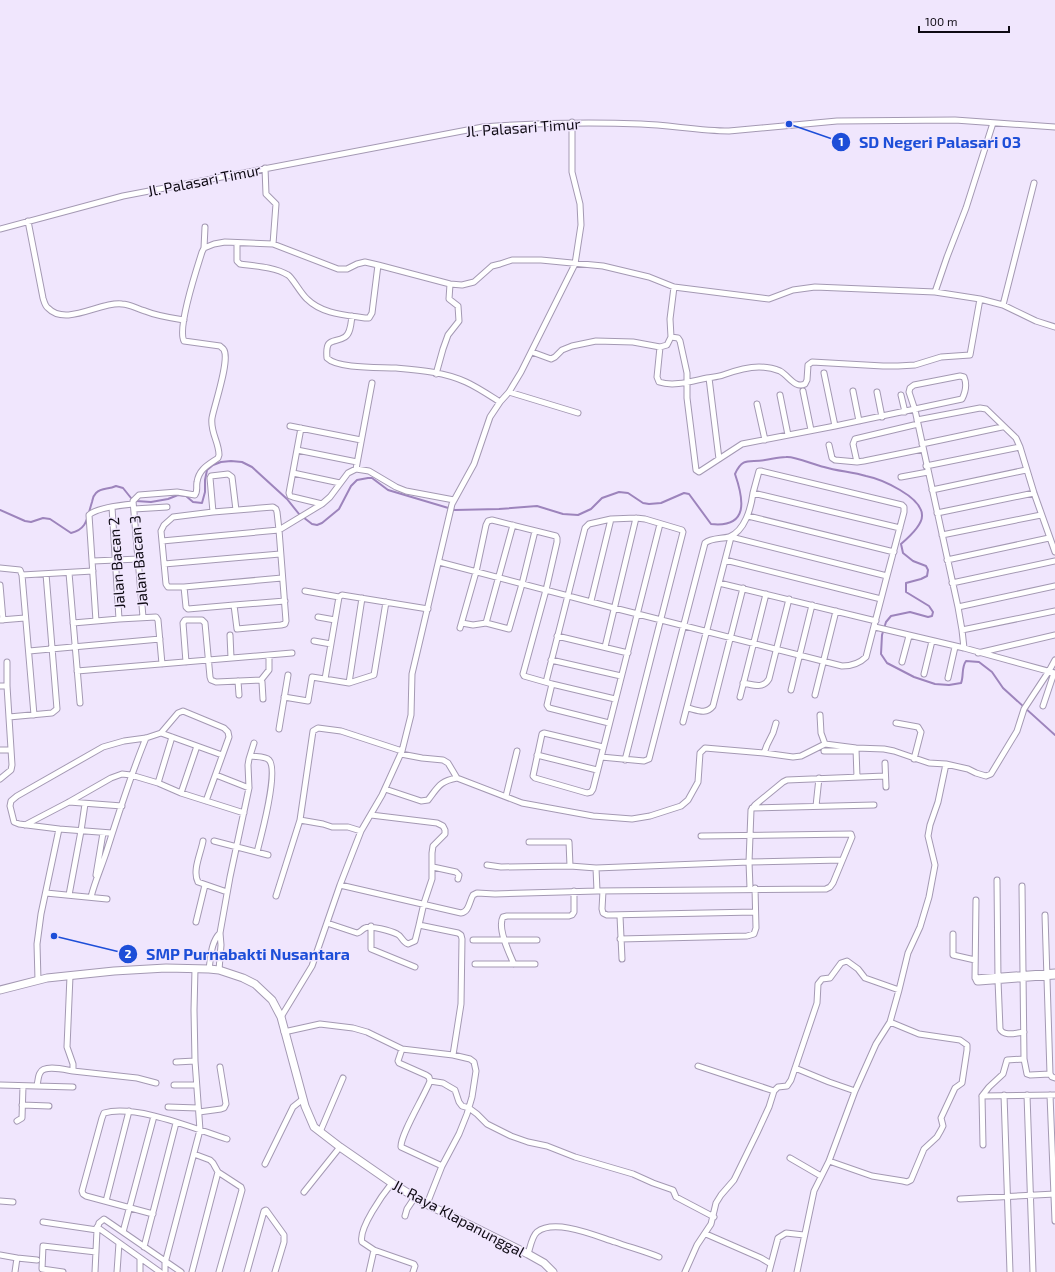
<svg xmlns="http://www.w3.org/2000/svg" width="1055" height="1272" font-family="'Exo 2',sans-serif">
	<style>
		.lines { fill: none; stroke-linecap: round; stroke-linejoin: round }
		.stream { stroke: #9d84bc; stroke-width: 2 }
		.minor-casing { stroke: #a499b3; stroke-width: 7 }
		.tertiary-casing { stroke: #a499b3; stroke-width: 9 }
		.minor { stroke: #fff; stroke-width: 5 }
		.tertiary { stroke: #fff; stroke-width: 7 }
		.labels { text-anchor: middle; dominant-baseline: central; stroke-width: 3; stroke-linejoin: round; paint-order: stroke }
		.street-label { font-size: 15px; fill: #0f0b14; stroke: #f0e6fd }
		.leader { fill: none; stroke: #1d4ed8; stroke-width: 1.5 }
		.callout-dot { fill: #1d4ed8; stroke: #f0e6fd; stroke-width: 1.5 }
		.mark-label { font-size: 12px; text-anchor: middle; font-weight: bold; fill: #fff }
		.callout-label { font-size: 16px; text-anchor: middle; font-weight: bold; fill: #1d4ed8; stroke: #f0e6fd; stroke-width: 3; stroke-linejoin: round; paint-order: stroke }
	</style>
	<rect width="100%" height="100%" fill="#f0e6fd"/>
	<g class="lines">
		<path class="stream" d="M0,510L25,521L31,522L43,518L50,519L71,533C88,529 87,517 92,502C93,498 93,496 96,493C102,487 108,490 116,486L123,488L131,498L136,501L151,502L168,499L178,495L186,496L193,502L202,503L205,492V480L207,470L213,465L221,462L231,461L242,462L252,467L287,499L299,514L312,524L317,525L322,523L339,509L351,486L357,480L368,478H372L388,490L455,510L499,509L537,506L563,514L578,515L591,509L602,498L619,492L628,493L643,503L649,504L661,503L684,493L689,494L711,524C749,528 744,500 735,474C743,456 750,463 765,460C772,459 779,457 786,457C795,456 814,465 824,467C837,471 852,472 866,476C881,479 923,497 922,516C922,526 908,538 901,544L903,553L913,561L926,566L928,570L927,576L921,579L906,583V592L929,606L933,612L932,616L928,617L910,612L891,616L886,622L882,635L881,654L887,663L914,677L935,684L949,685L961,683C964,676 961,668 966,661L979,662L992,672L1003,688L1055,735"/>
		<defs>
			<path id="minor" d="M265,168L266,194L276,204L273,244
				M28,221L43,298C44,301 45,306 48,308C66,327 101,301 122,304C130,304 137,309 145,311C157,316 171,318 184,320
				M0,229L123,196L483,127C536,123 588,122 641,124C670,125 699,131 729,131L837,121L955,120L1055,127
				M237,243V261L240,264C255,266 275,267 288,275C292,277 301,294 307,299C322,314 345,315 365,318H369L372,313L378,265
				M204,248L205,227
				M935,292L947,257L966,208L993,123
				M1003,305L1034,183
				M352,316C351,322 351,333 345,337C334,344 325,336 327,358C338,369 380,367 396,368C419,370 445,372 466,382C477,387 489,395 500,402
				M671,337L678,338L680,341L687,373V398L696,470L699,472L742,444L835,426L962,399C965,393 967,384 964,377L960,376L914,385L910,388L909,392L915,410L958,607L962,630L964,648
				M660,347L657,377L659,382C674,387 692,381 707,378C712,377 718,377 723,375C734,371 746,367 759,367C766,367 773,368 780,371C789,376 795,389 805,384L807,380L808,365L812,362L883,366H898L915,365L941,357L970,355L980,299
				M532,352L551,359L555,357L562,350L572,346L596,341L633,342L660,347L667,345L671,337L670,319L674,287
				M824,373L835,426
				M436,374L443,349L448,335L459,321L458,306L449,299L450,284
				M709,378L719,459
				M803,391L811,430
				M853,391L859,421
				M509,392L578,413
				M877,392L882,417
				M780,395L788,435
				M901,395L905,412
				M757,404L765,440
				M917,420L980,408L986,409L1016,438L1020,447L1034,493L1055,552
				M290,426L361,440
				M301,428L289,493L290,496L293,497L322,504
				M922,444L1002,427
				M829,445L832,458L835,460L857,462L864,461L923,449
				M297,450L357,462
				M857,462L853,444L855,439L918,424
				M926,466L1020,447
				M356,469L372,383
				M293,473L340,483
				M901,477L928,472
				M932,490L1026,470
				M753,493L759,471H761L902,505L904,507V512L887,576
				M112,507L119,619
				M134,509L167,507
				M213,512L210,478L211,476L228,474L232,477L236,510
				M937,513L1034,493
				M748,516L894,552
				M942,535L1041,515
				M162,541L279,530L277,512L276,509L273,507L213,512L173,517L164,525L161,531L166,584L168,587H184L186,607L188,609L234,605L237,629L281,625L285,624L286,621L279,530L322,504L330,497L348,473L356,469L369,471L396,487L406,491L454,500
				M725,560L881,599
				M947,560L1049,538
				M93,561L139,559
				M439,562L614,608L842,666C852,666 859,664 866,657L887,576L731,537L683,722
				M164,564L280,554
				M0,568L20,570L22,575L34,715
				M69,573L80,703
				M22,575L93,571
				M719,583L876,621
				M952,583L1055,561
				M0,585L3,620
				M184,587L282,578
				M305,591L339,597
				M591,601L611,519L636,518L645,519L682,530L683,532L625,760
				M234,605L285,601
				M958,607L1055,586
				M143,617L133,501L139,495L177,492L195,495C198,491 196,487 197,482C199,469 208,465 218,458L219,455C219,442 210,432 212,418C214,406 230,361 224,350C223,348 222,348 220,346L184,341C177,328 197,268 202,252L204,248L214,244L225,242L273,244L338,269H347L357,264L365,262L378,265L450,284L462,285L474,282L492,266L500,264L512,260H541L603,266L649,277L674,287L769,299L793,290L815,287L935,292L980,299L1003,305L1036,321L1055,327
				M318,617L335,620
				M0,620L25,618
				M96,621L89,515C96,508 123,505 133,504
				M73,623L119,619L156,617L158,620L162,664
				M462,623L473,625L486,623L509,629L522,584L535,531
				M486,623L513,525
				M875,627L964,648L1055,673
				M460,628L476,572L486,525L488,521L492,520L556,536L557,538V542L546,590L523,674L524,676L552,684L547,705L549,708L609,723
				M962,630L1055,611
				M230,635L231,658
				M557,636L628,653
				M314,641L331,644
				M605,647L636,518
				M29,651L160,639
				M978,653L1055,635
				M551,660L621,676
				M186,662L183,623L185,620H202L205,623L210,677L211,680L216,682L260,680L262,682L263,699
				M902,662L909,636
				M77,671L292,653
				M924,674L932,641
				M948,678L955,647
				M325,679L339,597L342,595L428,609
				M261,680L269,670V656
				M238,681L239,695
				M546,682L585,528L589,524L611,519
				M349,683L362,598
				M743,683C754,685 763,689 769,679L789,599
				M552,684L615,699
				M0,686H7V662
				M791,690L812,605
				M815,695L836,611
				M284,697L308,701L312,677L349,683L374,675L386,602
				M740,697L766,594
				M1043,706L1054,673
				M688,708C697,710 706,715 713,706L743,588
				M820,715L821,733L825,744
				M9,717L52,713L57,709L46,574
				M896,723L918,727L921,732L914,759
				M279,729L288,675
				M161,733L222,755
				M603,747L544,733L542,734L533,776L535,778L587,793L591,792L593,789L660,524
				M856,749L857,777
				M0,750H11
				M824,751H856
				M764,753L767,745L773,733L776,723
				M401,754L422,758L443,760L448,763L457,778
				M537,755L597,770
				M251,756C256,757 265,756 269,760C279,770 261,837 257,852
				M601,757L644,761L649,759L705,543C711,538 721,539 729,537C745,531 751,508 753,493L900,528
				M885,763L886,787
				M946,764L968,769L976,773L986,776L991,774L1017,731L1024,709L1049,671L1055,660
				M216,775L249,788
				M0,779L11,770L12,765L7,686
				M158,783L172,737
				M385,789L421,801L428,800C438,787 440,781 457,778L522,803L593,816L632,819L650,816L681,806L688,800L698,782L700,753L705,748L764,753L793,757L801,756L825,744L856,748L884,749L894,751L929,763L946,764L938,802L930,825L928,836L935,865L929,897L920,927L908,953L899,990L890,1022L876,1044L855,1091L829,1161L814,1191L797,1272
				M181,793L197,746
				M506,796L517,751
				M69,802L122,806
				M816,806L819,778
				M752,808L874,805
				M371,815L437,823L443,826L445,830V834L433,846L432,853V879L424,903L419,925L458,933L461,935L462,939L461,1004L453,1055
				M300,820L323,824L332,827H348L361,831
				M25,825L69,802L111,778L122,774L131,775L158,783L181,793L244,813
				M112,833L59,829L19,824L14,822L10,806L11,801L17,796L103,747L124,741L146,738L161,733L178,713L183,711L224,728L228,732L229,737L206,801
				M203,841C201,853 192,871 198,882L227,892
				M214,841L268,855
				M529,842H569L570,866
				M487,865L501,867L570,866L596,868L749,862L842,860
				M433,867L456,872L459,875L458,879
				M596,868L597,891
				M96,875L103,833
				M997,880L998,980L1000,1029C1004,1037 1016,1033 1024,1032
				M340,885L461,913C469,912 469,902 473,895L477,893L495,894L597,891L826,889L830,887L833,883L852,837L851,834L701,836
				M1022,886L1024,1059L1027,1074L1030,1075L1050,1074L1045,915
				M750,888L749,862L751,810L755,805L783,782L787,780L885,776
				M603,891L602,909L603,913L607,915L755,912
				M46,893L107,899
				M69,895L81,831L85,804
				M276,896L300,820L313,731L318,728L341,731L402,751
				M91,897C95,881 102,866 107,850C119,812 131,774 146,738
				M620,916L622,959
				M196,922L205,885
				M327,923L357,933C361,932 361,930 365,928C370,925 391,931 397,934C402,936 402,942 408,944L415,941L419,925
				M371,926V949L415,967
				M953,934V955L975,960
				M620,939L747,936L754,934L756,928L755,888
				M473,940H537
				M475,964H535
				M514,964C509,953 497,928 503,917L507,916H569L572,915L574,912V891
				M209,969C211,956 211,942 220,933
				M219,970L221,945L220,933L230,877L249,788L248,765L249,759L254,743
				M1055,972L975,978L977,982H979L1055,976
				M975,978L976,900
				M38,980L37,944L41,914L59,829
				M281,1017L312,966L340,885L361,831L382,795L402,751L411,715L412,674L452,504L474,464L490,417L500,402L509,392L521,372L575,264L581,225L580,204L572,172V122
				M284,1032L320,1024L353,1028L367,1032L402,1049L453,1055L470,1059L474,1062L476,1071L472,1097L467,1114L459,1134L442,1166L427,1204
				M402,1049L398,1061L399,1063L426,1075L429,1077L430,1081C425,1095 400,1135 401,1147L442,1166
				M176,1062L195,1061
				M698,1066L774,1091
				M795,1068L829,1082L855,1091
				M73,1071L137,1078L156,1083
				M1050,1074L1052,1077L1055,1078
				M430,1081L443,1083L448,1086L455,1090L459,1102L462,1106L469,1108L477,1114L487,1124L511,1136L528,1142L547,1146L575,1157L633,1174L653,1183L673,1190L676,1197L714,1217
				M0,1085L73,1087
				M37,1085C38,1082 38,1076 40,1073C44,1064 66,1070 73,1071V1064L67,1047L70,976
				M174,1085H196
				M1004,1095L1010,1272
				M1027,1095L1033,1272
				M1050,1095L1055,1221
				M982,1096L989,1087L1003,1074L1007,1060L1024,1059
				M22,1105L49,1106
				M168,1107L198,1108
				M199,1112L221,1109L224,1108L226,1104L220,1067
				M17,1121L22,1118L23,1086
				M320,1132L343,1078
				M983,1145L982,1096L1055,1095
				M194,1154L210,1160L213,1163L218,1172L241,1187L242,1190L219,1272
				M790,1158L821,1176
				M829,1161L872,1176L903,1181L907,1182L911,1180L924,1149L937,1137L941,1130L943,1126L941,1118L955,1088L962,1083L967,1050V1045L960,1040L919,1034L890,1022
				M265,1164L293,1107L303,1099
				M304,1192L340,1147
				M960,1199L1055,1194
				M0,1201L13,1202
				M106,1201L129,1111
				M153,1214L86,1196L83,1194L82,1191L102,1118L104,1113C136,1104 195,1129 227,1139
				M405,1216L407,1209L415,1197
				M43,1222L97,1230
				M97,1227L160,1272
				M123,1232L154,1116
				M706,1234L761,1258L771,1264
				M144,1247L176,1123
				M374,1250L414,1264L415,1266L413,1272
				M528,1254C530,1248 532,1236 537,1232C555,1218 596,1236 615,1242C629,1247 644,1251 659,1257
				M0,1255L17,1258L15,1272
				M17,1258L37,1260
				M63,1272L42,1269L43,1246L96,1252
				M95,1272L97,1230L99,1223L104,1219L181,1272
				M117,1272L119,1243
				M140,1272V1258
				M165,1272V1263L200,1130L195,1061L194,1010L195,969
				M192,1272L218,1172
				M247,1272L264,1211L266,1210L284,1235V1242L275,1272
				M369,1272L374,1250L362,1242C358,1229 383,1194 392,1183
				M685,1272L697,1245L711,1224L716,1203L721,1195L734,1180L757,1133L769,1107L774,1091L778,1087L787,1086L791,1080L817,1003L818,984L822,979L830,978L841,963L847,961L858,969L865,978L899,990
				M769,1272L778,1238L786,1233L804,1235"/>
			<path id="tertiary" d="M0,990L47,978L114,971L166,968L209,969L219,970L243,978L255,984L272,1000L281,1017L305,1106L314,1127L340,1147L392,1183L424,1203L472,1226L528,1254L544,1263L553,1272"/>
		</defs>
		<use href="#minor" class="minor-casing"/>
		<use href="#tertiary" class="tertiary-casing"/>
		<use href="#minor" class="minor"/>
		<use href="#tertiary" class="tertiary"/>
	</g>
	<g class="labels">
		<g class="street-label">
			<text transform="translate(523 127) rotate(-4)">Jl. Palasari Timur</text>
			<text transform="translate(204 180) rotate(-11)">Jl. Palasari Timur</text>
			<text transform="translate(138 561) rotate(-95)">Jalan Bacan 3</text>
			<text transform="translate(116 563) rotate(-94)">Jalan Bacan 2</text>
			<text transform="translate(459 1218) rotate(28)">Jl. Raya Klapanunggal</text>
		</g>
	</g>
	<path class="leader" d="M789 124L841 142M54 936L128 954"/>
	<g class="callout-dot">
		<circle cx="789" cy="124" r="4"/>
		<circle cx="54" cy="936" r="4"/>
		<circle cx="841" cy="142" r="10"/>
		<circle cx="128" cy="954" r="10"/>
	</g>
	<g class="mark-label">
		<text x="841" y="146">1</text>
		<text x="128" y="958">2</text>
	</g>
	<g class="callout-label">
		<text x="940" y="148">SD Negeri Palasari 03</text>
		<text x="248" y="960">SMP Purnabakti Nusantara</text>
	</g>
	<path d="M919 26v6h90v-6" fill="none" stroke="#0f0b14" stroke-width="2"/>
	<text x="925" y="26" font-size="12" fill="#0f0b14" stroke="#f0e6fd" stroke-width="3" paint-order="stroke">100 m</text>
</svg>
